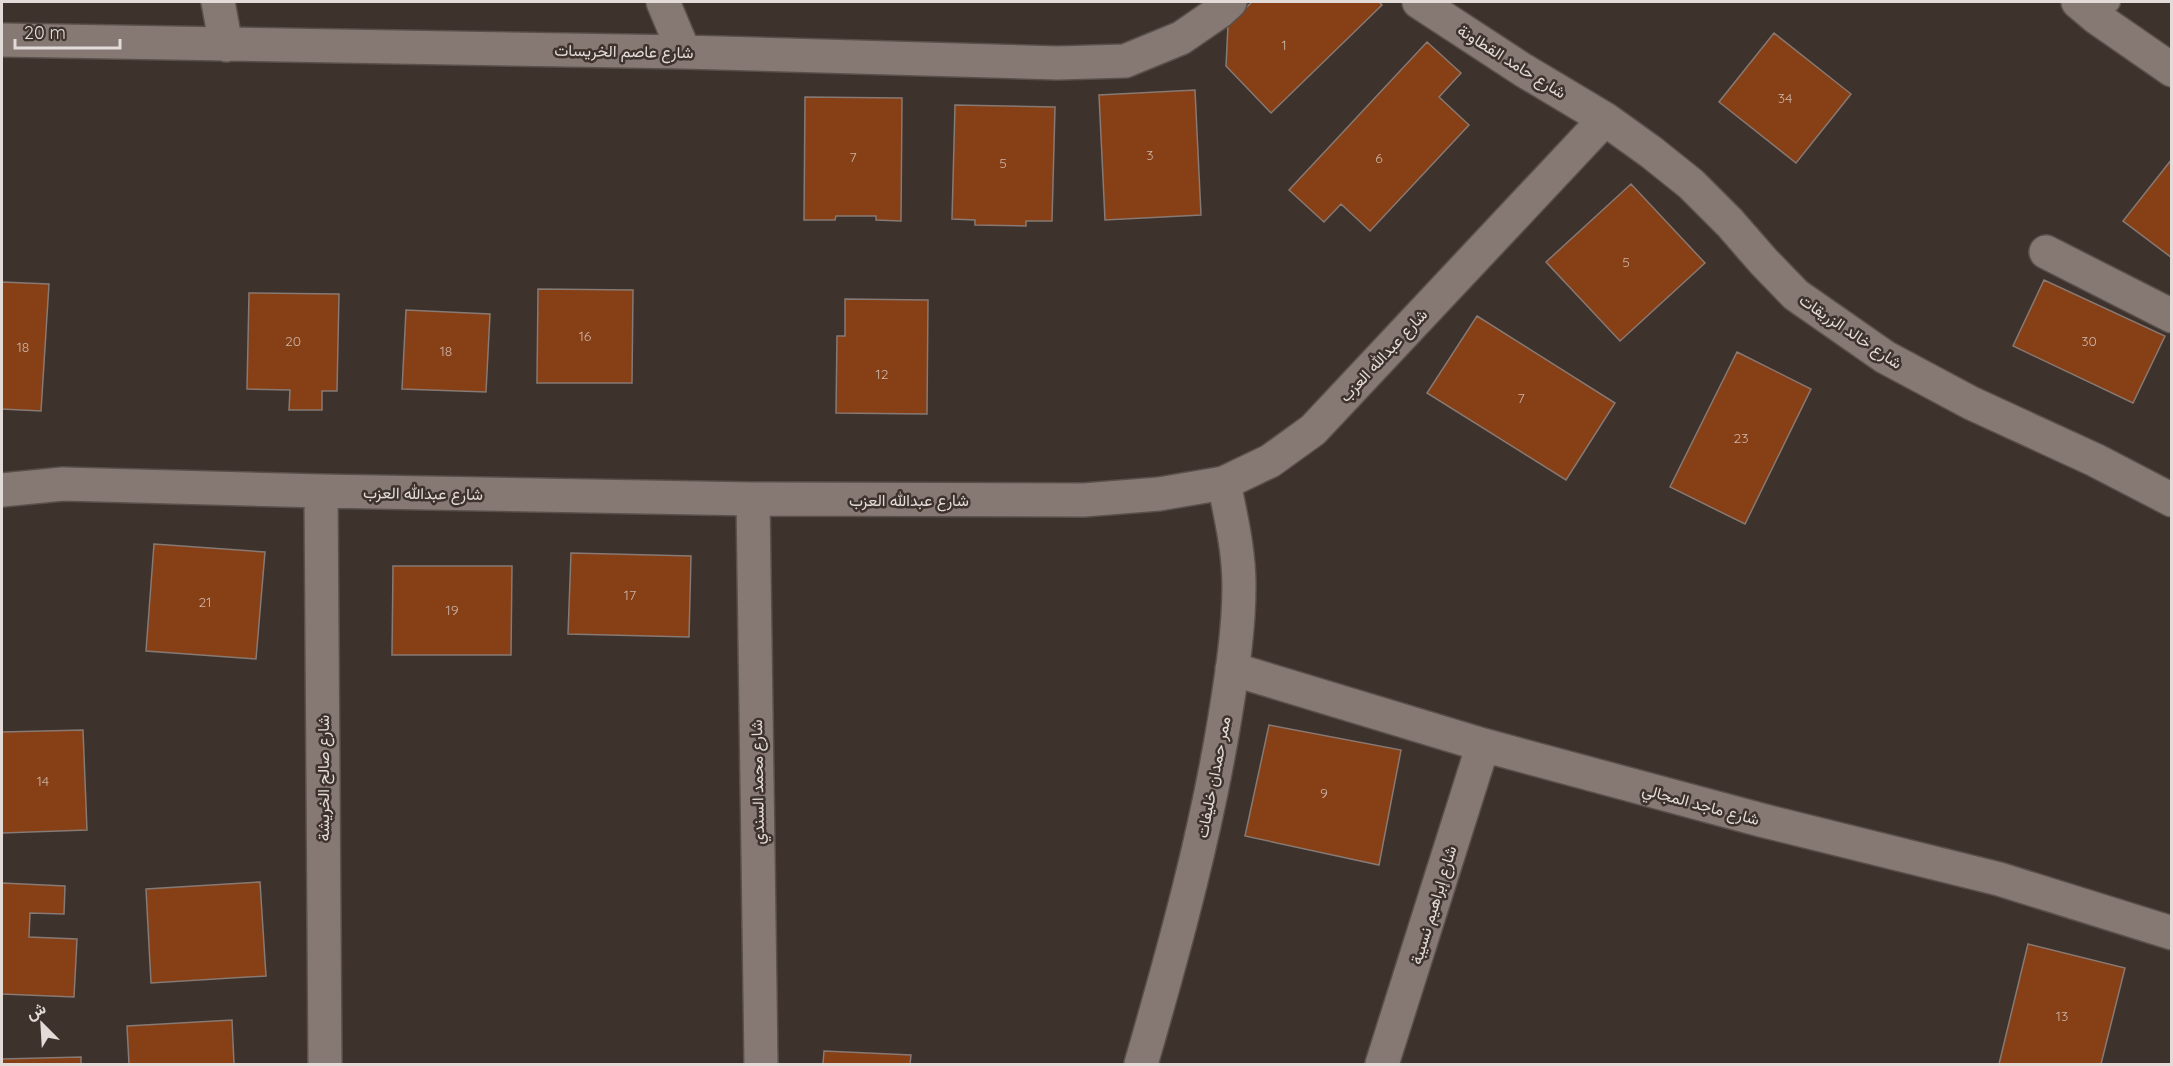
<svg xmlns="http://www.w3.org/2000/svg" width="2173" height="1066" font-family="Quicksand,Vazirmatn,sans-serif">
	<style>
		.building { fill: #873f16; stroke: #877973; stroke-width: 1.5 }
		.lines { fill: none; stroke-linecap: round; stroke-linejoin: round }
		.service-casing { stroke: #59504b; stroke-width: 21 }
		.minor-casing { stroke: #59504b; stroke-width: 36 }
		.tertiary-casing { stroke: #59504b; stroke-width: 36 }
		.service { stroke: #867872; stroke-width: 18 }
		.minor { stroke: #867872; stroke-width: 33 }
		.tertiary { stroke: #867872; stroke-width: 33 }
		.labels { text-anchor: middle; dominant-baseline: central; stroke-width: 5; stroke-linejoin: round; paint-order: stroke }
		.number-label { font-size: 14px; fill: #cbb4a7 }
		.street-label { font-size: 16px; fill: #e2dbd7; stroke: #3e322c }
	</style>
	<rect width="100%" height="100%" fill="#3e322c"/>
	<path class="building" d="M1252,2H1379L1382,5L1271,113L1226,66L1228,25Z
		M1774,33L1851,94L1796,163L1719,102Z
		M1427,42L1461,73L1439,97L1469,125L1370,231L1341,204L1324,222L1289,190Z
		M1195,90L1201,215L1105,220L1099,95Z
		M805,97L902,98L901,221L876,220V216H836L835,220H804Z
		M955,105L1055,107L1052,221H1026V226L975,225V220L952,219Z
		M2172,159V258L2123,221Z
		M1631,184L1705,263L1620,341L1546,262Z
		M2044,280L2165,336L2133,403L2013,346Z
		M2,282L49,284L41,411L2,409Z
		M538,289L633,290L632,383H537Z
		M249,293L339,294L337,391H322V410H289L290,390L247,389Z
		M845,299L928,300L927,414L836,413L837,336H845Z
		M406,310L490,314L486,392L402,389Z
		M1477,316L1615,403L1566,480L1427,393Z
		M1737,352L1811,389L1745,524L1670,487Z
		M154,544L265,552L256,659L146,651Z
		M571,553L691,556L689,637L568,634Z
		M393,566H512L511,655H392Z
		M1269,725L1401,750L1379,865L1245,836Z
		M83,730L87,830L2,833V732Z
		M260,882L266,976L151,983L146,889Z
		M2,883L65,886L64,914L30,913L29,937L77,939L74,997L2,994Z
		M2028,944L2125,968L2101,1064H1999Z
		M232,1020L234,1064H129L127,1026Z
		M824,1051L911,1055L910,1064H823Z
		M81,1057V1064H2V1059Z"/>
	<g class="lines">
		<defs>
			<path id="service" d="M2097,18L2111,2"/>
			<path id="minor" d="M218,2L226,45
				M663,2L684,52
				M1419,2L1523,70L1605,119L1651,152L1691,184L1730,223L1764,262L1796,295L1885,357L1971,403L2095,460L2172,500
				M2,40L684,52L1058,63L1125,61L1181,38L1219,12L1230,2
				M2046,252L2172,316
				M2,490L63,484L321,491L753,499L1084,500L1159,494L1224,483L1270,461L1313,430L1605,119
				M321,491L325,1064
				M753,499L761,1064
				M1232,669L1483,745L1761,820L1999,879L2172,933
				M1141,1064C1174,950 1206,834 1225,717C1232,674 1239,629 1239,586C1239,551 1231,517 1224,483
				M1382,1064L1483,745"/>
			<path id="tertiary" d="M2078,2L2097,18L2172,70"/>
		</defs>
		<use href="#service" class="service-casing"/>
		<use href="#minor" class="minor-casing"/>
		<use href="#tertiary" class="tertiary-casing"/>
		<use href="#service" class="service"/>
		<use href="#minor" class="minor"/>
		<use href="#tertiary" class="tertiary"/>
	</g>
	<g class="labels">
		<g class="number-label">
			<text x="1284" y="45">1</text>
			<text x="1785" y="98">34</text>
			<text x="1150" y="155">3</text>
			<text x="853" y="157">7</text>
			<text x="1379" y="158">6</text>
			<text x="1003" y="163">5</text>
			<text x="1626" y="262">5</text>
			<text x="585" y="336">16</text>
			<text x="293" y="341">20</text>
			<text x="2089" y="341">30</text>
			<text x="23" y="347">18</text>
			<text x="446" y="351">18</text>
			<text x="882" y="374">12</text>
			<text x="1521" y="398">7</text>
			<text x="1741" y="438">23</text>
			<text x="630" y="595">17</text>
			<text x="205" y="602">21</text>
			<text x="452" y="610">19</text>
			<text x="43" y="781">14</text>
			<text x="1324" y="793">9</text>
			<text x="2062" y="1016">13</text>
		</g>
		<g class="street-label">
			<text transform="translate(624 51) rotate(1)">شارع عاصم الخريسات</text>
			<text transform="translate(1512 61) rotate(32)">شارع حامد القطاونة</text>
			<text transform="translate(1851 331) rotate(34)">شارع خالد الزريقات</text>
			<text transform="translate(1383 355) rotate(-47)">شارع عبدالله العزب</text>
			<text transform="translate(423 493) rotate(1)">شارع عبدالله العزب</text>
			<text x="909" y="500">شارع عبدالله العزب</text>
			<text transform="translate(1213 777) rotate(-79)">ممر حمدان خليفات</text>
			<text transform="translate(323 778) rotate(-90)">شارع صالح الخريشة</text>
			<text transform="translate(757 782) rotate(-91)">شارع محمد السندي</text>
			<text transform="translate(1701 804) rotate(15)">شارع ماجد المجالي</text>
			<text transform="translate(1433 905) rotate(-73)">شارع إبراهيم نسيبة</text>
		</g>
	</g>
	<rect width="2173" height="1066" fill="none" stroke="#e2dbd7" stroke-width="6"/>
	<g transform="translate(42 1024) rotate(336)" stroke="#3e322c" stroke-width="4.5" paint-order="stroke">
	<path d="M0-4.5L10 22L0 15L-10 22Z" fill="#e2dbd7"/>
	<text y="-9" font-size="16" font-weight="bold" text-anchor="middle" fill="#e2dbd7">ش</text>
	</g>
	<path d="M15 39v9h105v-9" fill="none" stroke="#e2dbd7" stroke-width="3"/>
	<text x="24" y="39" font-size="18" fill="#e2dbd7" stroke="#3e322c" stroke-width="4.5" paint-order="stroke">20 m</text>
</svg>
